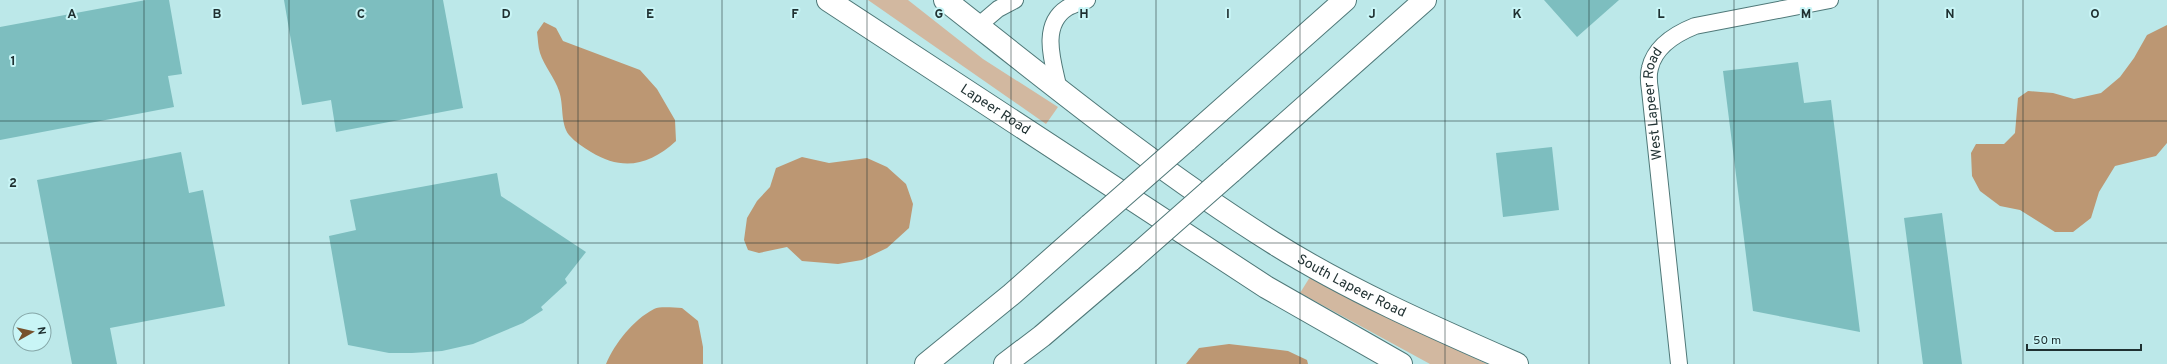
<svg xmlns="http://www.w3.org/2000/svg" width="2167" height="364" font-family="Overpass,sans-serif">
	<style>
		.green { fill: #d2b8a0 }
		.water { fill: #bc9773 }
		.building { fill: #7dbebf }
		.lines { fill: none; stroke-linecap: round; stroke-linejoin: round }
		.minor-casing { stroke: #4f7878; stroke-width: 18 }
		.primary-casing { stroke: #4f7878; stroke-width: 24 }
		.motorway-casing { stroke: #4f7878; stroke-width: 24 }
		.minor { stroke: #fff; stroke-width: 16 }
		.primary { stroke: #fff; stroke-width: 22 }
		.motorway { stroke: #fff; stroke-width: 22 }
		.motorway-bridge-casing { stroke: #4f7878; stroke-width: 24; stroke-linecap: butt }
		.motorway-bridge { stroke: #fff; stroke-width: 22 }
		.grid { fill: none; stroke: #1f3031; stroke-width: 1; stroke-opacity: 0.55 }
		.labels { text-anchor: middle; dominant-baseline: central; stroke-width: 4; stroke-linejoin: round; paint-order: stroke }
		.street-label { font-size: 14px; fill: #1f3031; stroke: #c9f5f6 }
		.grid-label { font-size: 13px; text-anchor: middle; font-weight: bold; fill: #1f3031; stroke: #c9f5f6; stroke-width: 4; stroke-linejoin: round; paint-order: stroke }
	</style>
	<rect width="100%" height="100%" fill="#bce8e9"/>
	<path class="green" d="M868,0H908L983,59L1058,107L1046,124Z
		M1310,277L1364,306L1487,364H1430L1300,293Z"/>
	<path class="water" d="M544,22L556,28L563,41L640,70L657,89L675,120L676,141C649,166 622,171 591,152C583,147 575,142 569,135C560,123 564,105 559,91C555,78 544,66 540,53C538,47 538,39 537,32Z
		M2167,25V143L2156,156L2115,166L2099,192L2091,218L2073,232H2055L2020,210L2000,206L1980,191L1972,176L1971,153L1976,144H2004L2015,133L2018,98L2028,91L2053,93L2074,99L2101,93L2120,77L2134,58L2147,35Z
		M802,157L829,163L867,158L887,167L906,184L913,204L909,228L887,248L862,260L838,264L802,261L787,247L759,253L748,250L744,240L747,218L757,201L770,187L776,168Z
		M682,308L698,321L703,347V364H606C615,343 633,320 654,309C661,306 674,308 682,308Z
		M1229,344L1288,351L1307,360L1308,364H1186L1199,348Z"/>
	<path class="building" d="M146,0H169L182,74L168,76L174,107L0,140V27Z
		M284,0H443L463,108L336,132L331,100L302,105Z
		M1544,0H1619L1577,37Z
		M1798,62L1804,103L1831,100L1860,332L1753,311L1723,71Z
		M1552,147L1559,210L1503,217L1496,153Z
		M181,152L189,193L203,190L225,306L110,328L117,364H72L37,180Z
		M497,173L501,196L586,252L565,279L567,283L541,307L543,310L523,323L473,344L442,351L412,353H389L348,345L329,236L356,230L350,200Z
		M1942,213L1962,364H1923L1904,218Z"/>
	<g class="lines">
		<defs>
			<g id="minor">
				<path d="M978,26L998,9L1015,0"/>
				<path d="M1059,90C1054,65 1039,26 1067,8C1073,4 1081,3 1087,0"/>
				<path id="s1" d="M1679,364L1650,90C1649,84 1648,75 1650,68C1655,46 1675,34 1695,26L1830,0"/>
			</g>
			<g id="primary">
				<path id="s2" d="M828,0L1266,287L1401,364"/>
				<path id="s3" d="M945,0C1052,84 1157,170 1272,242C1348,290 1435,328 1517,364"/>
			</g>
			<path id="motorway" d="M1186,141L1345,0
				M1231,172L1425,0
				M926,364L1012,294L1090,225
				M1005,364L1042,336L1131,260"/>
		</defs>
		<use href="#minor" class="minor-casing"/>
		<use href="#primary" class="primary-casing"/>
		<use href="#motorway" class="motorway-casing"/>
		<use href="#minor" class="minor"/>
		<use href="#primary" class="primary"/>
		<use href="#motorway" class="motorway"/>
		<defs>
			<path id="motorway-bridge" d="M1090,225L1186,141
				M1131,260L1231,172"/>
		</defs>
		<use href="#motorway-bridge" class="motorway-bridge-casing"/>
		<use href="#motorway-bridge" class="motorway-bridge"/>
	</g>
	<path class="grid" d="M144,0V364M289,0V364M433,0V364M578,0V364M722,0V364M867,0V364M1011,0V364M1156,0V364M1300,0V364M1445,0V364M1589,0V364M1734,0V364M1878,0V364M2023,0V364M0,121H2167M0,243H2167"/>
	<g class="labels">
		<g class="street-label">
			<text stroke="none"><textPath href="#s1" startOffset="262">West Lapeer Road</textPath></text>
			<text stroke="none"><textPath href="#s2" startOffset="200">Lapeer Road</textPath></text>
			<text stroke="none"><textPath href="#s3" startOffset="498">South Lapeer Road</textPath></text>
		</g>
	</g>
	<g class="grid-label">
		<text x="72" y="18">A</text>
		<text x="217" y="18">B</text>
		<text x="361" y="18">C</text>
		<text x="506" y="18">D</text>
		<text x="650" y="18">E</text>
		<text x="795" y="18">F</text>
		<text x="939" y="18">G</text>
		<text x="1084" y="18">H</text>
		<text x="1228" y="18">I</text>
		<text x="1372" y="18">J</text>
		<text x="1517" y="18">K</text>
		<text x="1661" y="18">L</text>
		<text x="1806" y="18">M</text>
		<text x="1950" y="18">N</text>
		<text x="2095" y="18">O</text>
		<text x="13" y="65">1</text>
		<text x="13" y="187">2</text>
	</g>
	<g transform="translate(32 332) rotate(82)"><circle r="19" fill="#c9f5f6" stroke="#85a6a7"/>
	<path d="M0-3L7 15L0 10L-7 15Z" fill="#77522d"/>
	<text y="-6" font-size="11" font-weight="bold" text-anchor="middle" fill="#1f3031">N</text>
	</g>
	<path d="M2027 344v6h114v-6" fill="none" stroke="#1f3031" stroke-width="2"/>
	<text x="2033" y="344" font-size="12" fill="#1f3031" stroke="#c9f5f6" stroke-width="3" paint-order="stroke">50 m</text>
</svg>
